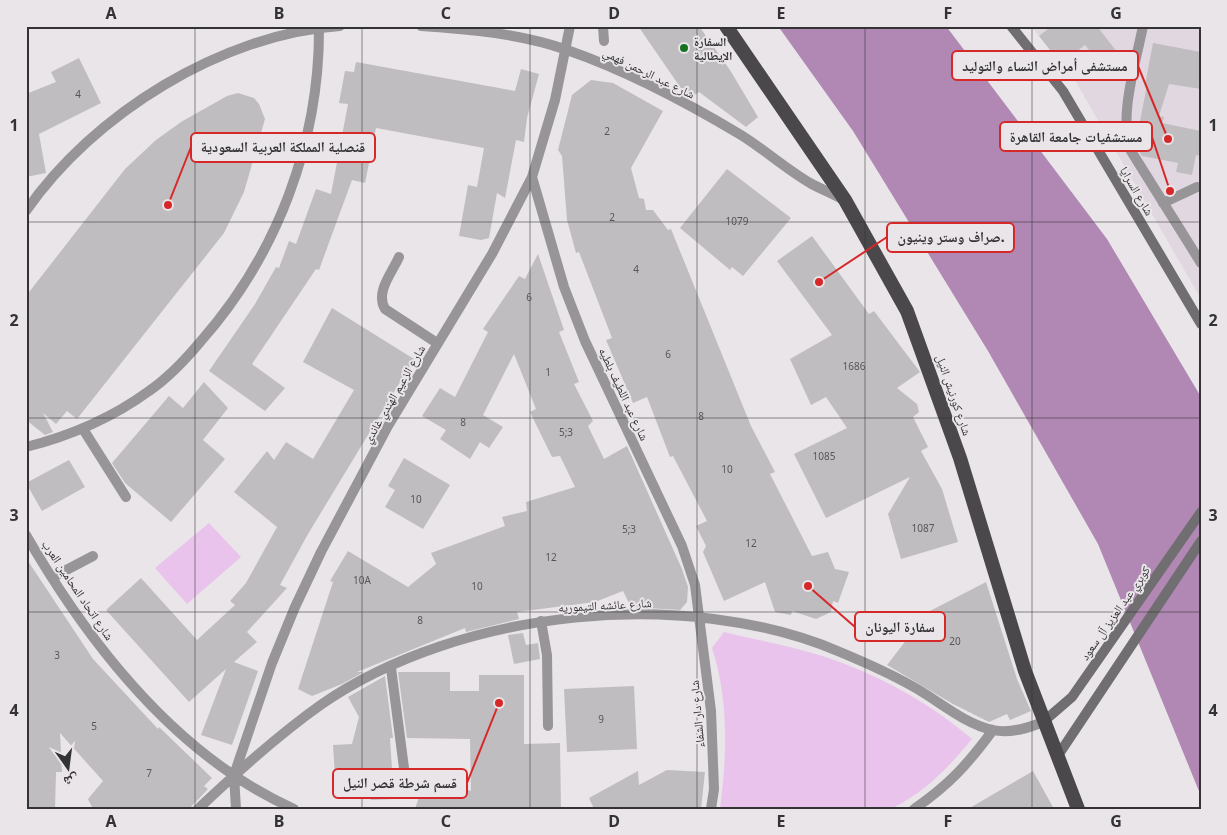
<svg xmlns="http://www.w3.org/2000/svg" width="1227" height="835" font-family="'Noto Sans','Noto Naskh Arabic',sans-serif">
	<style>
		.built { fill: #e1d7e1 }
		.green { fill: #e9c3ec }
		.water { fill: #b088b3 }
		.building { fill: #c0bdc1 }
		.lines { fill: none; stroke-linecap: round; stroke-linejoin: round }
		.service { stroke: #979597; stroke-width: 10 }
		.minor { stroke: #979597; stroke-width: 10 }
		.secondary { stroke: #706e70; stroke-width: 10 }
		.trunk { stroke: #4a484a; stroke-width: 14 }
		.grid { fill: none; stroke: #343334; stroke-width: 1; stroke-opacity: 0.55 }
		.poi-dot { fill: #15721f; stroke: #e9e5e9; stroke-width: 2 }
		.labels { text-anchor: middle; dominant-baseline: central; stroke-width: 4; stroke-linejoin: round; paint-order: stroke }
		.number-label { font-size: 10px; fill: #575657 }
		.poi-label { font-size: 12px; font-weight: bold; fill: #343334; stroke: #e9e5e9; text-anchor: start }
		.street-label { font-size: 12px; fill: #343334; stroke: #e9e5e9 }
		.leader { fill: none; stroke: #d62828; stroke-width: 2 }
		.callout-dot { fill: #d62828; stroke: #e9e5e9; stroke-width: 2 }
		.callout { fill: #e9e5e9; stroke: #d62828; stroke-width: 2 }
		.callout-label { font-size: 14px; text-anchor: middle; font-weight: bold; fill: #343334 }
		.neatline { fill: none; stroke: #343334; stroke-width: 2 }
		.grid-label { font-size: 16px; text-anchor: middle; font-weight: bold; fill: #343334 }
	</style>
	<rect width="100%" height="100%" fill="#e9e5e9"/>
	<path class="built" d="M1031,26H1201V299L1076,82Z"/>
	<path class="green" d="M209,523L241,557L187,604L155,568Z
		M724,632C760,641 799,647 834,660C885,678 932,705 972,739C948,768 925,792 891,809H720C727,755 729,700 712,648Z"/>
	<path class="water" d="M778,26H946L1107,239L1201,397V796L1098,544L988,351L853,131Z"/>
	<path class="building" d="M638,26H699L730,70L758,117L746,127L699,92L690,98L687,97Z
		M1052,26H1097L1117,52L1101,65L1085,45L1061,64L1039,36Z
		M1153,43L1201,52V89L1169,84L1159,116L1164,117L1162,123L1201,131V156L1196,155L1192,175L1176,172L1178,163L1142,156L1137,148L1136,142L1147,85H1145Z
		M79,58L101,103L39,134L46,173L26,177V94L56,82L51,72Z
		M356,62L515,91L521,69L539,74L527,118L524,142L516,140L505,198L497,193L489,238L481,240L459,236L468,185L477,187L484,148L376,128L365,183L352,180L319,270L316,269L252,364L285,388L265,411L209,371L255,304L276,267L279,268L289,241L296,244L316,189L331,194L348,104L339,103L345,71L354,72Z
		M591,80L613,83L663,111L631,168L639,198L644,199L646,210H653L668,230L671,229L751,426L775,472L770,474L812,556L828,552L835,569L849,572L838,603L833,601L831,612L816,619L792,611L791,615L775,612L765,582L724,601L703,552L706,546L696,526L707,521L673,456L670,457L647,397L633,403L606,340L612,338L579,252L576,253L567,220L562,156L558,150L572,95Z
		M238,93L254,98L259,104L265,119L244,192L224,233L77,419L67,411L56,424L43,413L53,432L45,435L26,420V296L125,169L156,140L181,122L227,96Z
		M727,169L791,218L743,276L732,267L730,270L680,228Z
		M812,236L869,314L874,311L920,372L897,388L917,404L919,412L913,417L928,447L921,451L942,489L958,542L901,559L888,514L910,477L826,518L794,454L847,428L826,397L811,405L790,359L832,335L777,261Z
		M538,254L564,330L559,332L579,382L574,384L593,421L588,426L604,459L627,446L682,569L688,587L687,602L680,610L631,607L623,591L595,602L517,612L519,619L466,632L465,628L357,672H364L342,684L312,696L298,689L333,582L330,581L348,551L408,587L436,564L431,553L505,526L502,517L527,511L526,502L575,487L560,456L552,457L530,412L536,409L514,354L483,415L503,427L489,448L480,442L470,459L440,439L446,430L422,416L440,388L455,397L488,332L483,329L519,276L525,279Z
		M332,308L414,359L308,534L280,585L287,588L247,632L257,642L234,662L258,671L232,745L201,735L226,669L189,702L106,610L141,578L197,640L235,605L230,601L246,583L277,527L234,492L267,451L274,460L286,442L313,459L354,390L303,362Z
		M204,382L228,408L203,440L225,459L171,522L125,483L112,463L169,396L183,408Z
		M404,458L450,485L423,529L385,507L395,490L388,486Z
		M69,460L85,487L42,511L26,483Z
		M26,558L93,659L158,729L159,727L212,778L204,786L208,789L189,809H93L88,799L103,781L60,733L62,772H56L55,809H26Z
		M986,582L1017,679L1031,711L1010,720L1007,714L989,722L953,704L887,665L928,612Z
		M523,633L526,645L538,643L540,659L514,664L508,635Z
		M398,672H450V691H479V675H524V744L560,743L561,809H415L426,776L471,791L470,739L407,738Z
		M385,676L393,738H390L394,799L371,800V789L336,792L333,745L352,744L359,717L348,697Z
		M634,686L637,749L567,752L564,689Z
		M667,770L705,772L701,809H594L589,798L638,771L639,785Z
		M1033,771L1054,809H968Z"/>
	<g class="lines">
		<path class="service" d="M603,26L604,41
			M1143,26C1136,62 1118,118 1131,151L1201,263
			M1163,203L1197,187
			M399,257C392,273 375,292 385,309L437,343
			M83,429L126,497
			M53,577L93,556
			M541,621L547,655L548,726
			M391,668L404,768"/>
		<path class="minor" d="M421,26C469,29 522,34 567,50C628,71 686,102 741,135C765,150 786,169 810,183C821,189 833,194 844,200
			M532,177L564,287L585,341L682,546L695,585L711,711L714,789L711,809
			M26,211C93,114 222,34 340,26
			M26,447C70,436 112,418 149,391C168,378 186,359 201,341C277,255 320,142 319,26
			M26,535C89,644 176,756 294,809
			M198,809C237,772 278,735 322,704C460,609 686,586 840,652C864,662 889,673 912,686C938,700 964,724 993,730C1010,734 1028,728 1043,722
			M236,809L234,775L272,663L295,607L321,552L388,426L492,254L532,177L555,100L570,26
			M914,809C949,785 968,764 993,730"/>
		<path class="secondary" d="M1011,26L1063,91L1201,324
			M1043,722L1072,697L1201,512
			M1057,757L1201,541"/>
		<path class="trunk" d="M726,26L845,200L907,311L960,458L1025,671L1078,809"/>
	</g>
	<path class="grid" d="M195,26V809M362,26V809M530,26V809M697,26V809M865,26V809M1032,26V809M26,222H1201M26,418H1201M26,612H1201"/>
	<circle class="poi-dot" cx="684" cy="48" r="5"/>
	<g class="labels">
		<g class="number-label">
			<text x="78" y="94">4</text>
			<text x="607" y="131">2</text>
			<text x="612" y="217">2</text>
			<text x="737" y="221">1079</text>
			<text x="636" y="269">4</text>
			<text x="529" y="297">6</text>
			<text x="668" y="354">6</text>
			<text x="854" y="366">1686</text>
			<text x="548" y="372">1</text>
			<text x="701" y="416">8</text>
			<text x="463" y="422">8</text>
			<text x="566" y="432">5;3</text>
			<text x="824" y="456">1085</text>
			<text x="727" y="469">10</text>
			<text x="416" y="499">10</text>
			<text x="923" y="528">1087</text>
			<text x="629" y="529">5;3</text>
			<text x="751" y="543">12</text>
			<text x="551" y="557">12</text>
			<text x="362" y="580">10A</text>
			<text x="477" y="586">10</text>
			<text x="420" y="620">8</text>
			<text x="955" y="641">20</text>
			<text x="57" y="655">3</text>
			<text x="601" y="719">9</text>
			<text x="94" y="726">5</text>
			<text x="149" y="773">7</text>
		</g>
		<g class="poi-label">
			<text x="694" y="41">السفارة<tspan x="694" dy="14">الإيطالية</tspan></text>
		</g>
		<g class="street-label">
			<text transform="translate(649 73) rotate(26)">شارع عبد الرحمن فهمي</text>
			<text transform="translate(1137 191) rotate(60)">شارع السرايا</text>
			<text transform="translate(394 394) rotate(-60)">شارع الزعيم الهندي غاندي</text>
			<text transform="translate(624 394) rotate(65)">شارع عبد اللطيف بلطيه</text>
			<text transform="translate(954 395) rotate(71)">شارع كورنيش النيل</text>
			<text transform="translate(78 590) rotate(56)">شارع اتحاد المحامين العرب</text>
			<text transform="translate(605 605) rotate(-3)">شارع عائشه التيموريه</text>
			<text transform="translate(1115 613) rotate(-55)">كوبري عبد العزيز آل سعود</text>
			<text transform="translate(697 714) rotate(-95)">شارع دار الشفاء</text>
		</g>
	</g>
	<path class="leader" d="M1168 139L1138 66M1170 191L1152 137M168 205L191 147M819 282L887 237M808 586L855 627M499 703L467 783"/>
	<g class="callout-dot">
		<circle cx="1168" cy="139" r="5"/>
		<circle cx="1170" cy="191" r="5"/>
		<circle cx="168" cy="205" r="5"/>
		<circle cx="819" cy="282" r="5"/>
		<circle cx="808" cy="586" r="5"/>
		<circle cx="499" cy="703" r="5"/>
	</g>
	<g class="callout">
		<rect x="952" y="51" width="186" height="29" rx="5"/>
		<rect x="1000" y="122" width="152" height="29" rx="5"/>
		<rect x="191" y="133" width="184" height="29" rx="5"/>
		<rect x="887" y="223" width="127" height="29" rx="5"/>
		<rect x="855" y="612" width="90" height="29" rx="5"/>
		<rect x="333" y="769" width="134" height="29" rx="5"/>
	</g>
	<g class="callout-label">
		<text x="1045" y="71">مستشفى أمراض النساء والتوليد</text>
		<text x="1076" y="142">مستشفيات جامعة القاهرة</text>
		<text x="283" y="152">قنصلية المملكة العربية السعودية</text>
		<text x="951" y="242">صراف وستر وينيون.</text>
		<text x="900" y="632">سفارة اليونان</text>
		<text x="400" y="788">قسم شرطة قصر النيل</text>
	</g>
	<rect width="1227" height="835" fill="none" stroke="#e9e5e9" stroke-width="55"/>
	<g transform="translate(68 768) rotate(166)" stroke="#e9e5e9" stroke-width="4" paint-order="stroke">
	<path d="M0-4L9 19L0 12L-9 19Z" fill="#343334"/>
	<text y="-8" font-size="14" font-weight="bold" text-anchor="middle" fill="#343334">ش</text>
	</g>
	<rect x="28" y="28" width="1172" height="780" class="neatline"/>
	<g class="grid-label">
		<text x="111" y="19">A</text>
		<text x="279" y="19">B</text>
		<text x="446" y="19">C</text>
		<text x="614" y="19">D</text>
		<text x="781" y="19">E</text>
		<text x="948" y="19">F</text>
		<text x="1116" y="19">G</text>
		<text x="14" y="131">1</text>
		<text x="1213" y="131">1</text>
		<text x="14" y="326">2</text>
		<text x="1213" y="326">2</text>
		<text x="14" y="521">3</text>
		<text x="1213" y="521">3</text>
		<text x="14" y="716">4</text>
		<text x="1213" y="716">4</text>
		<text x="111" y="827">A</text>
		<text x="279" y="827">B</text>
		<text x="446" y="827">C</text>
		<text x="614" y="827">D</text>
		<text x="781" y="827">E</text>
		<text x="948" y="827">F</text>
		<text x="1116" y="827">G</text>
	</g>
</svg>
